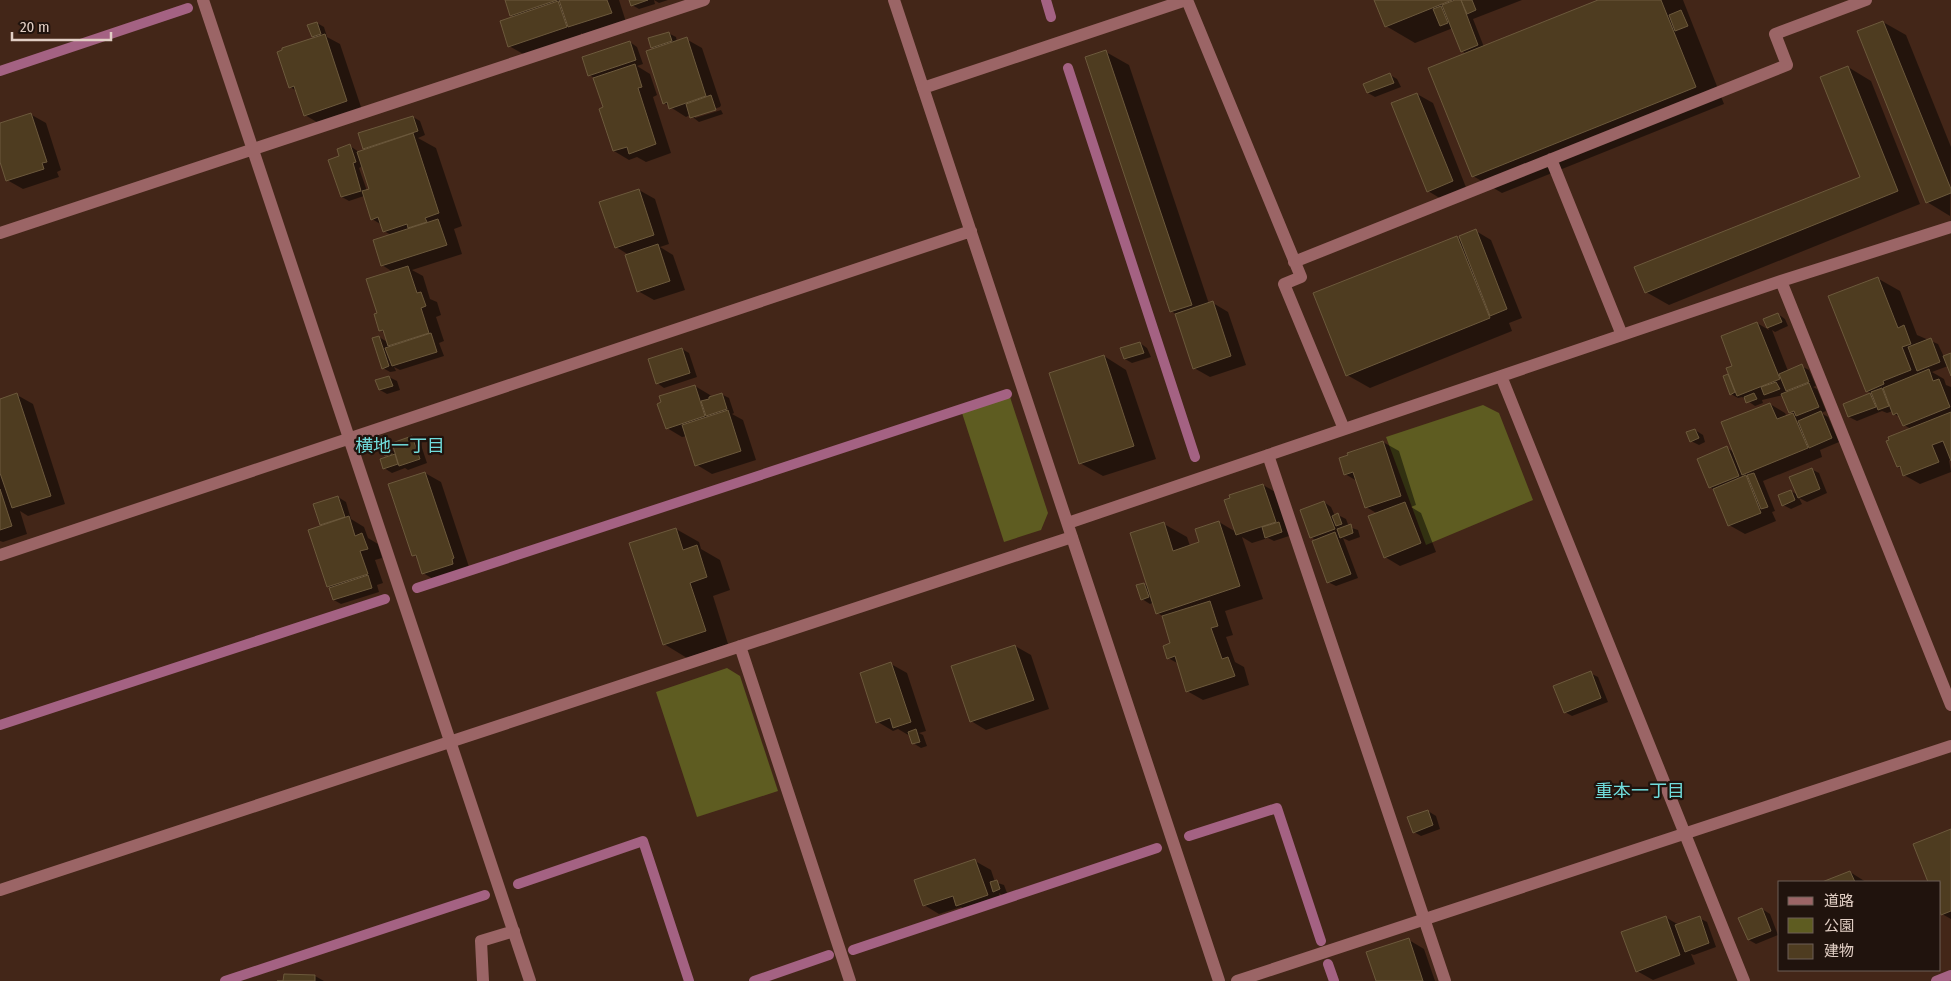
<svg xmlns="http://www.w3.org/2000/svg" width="1951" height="981" font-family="'Fira Sans Condensed','Noto Sans JP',sans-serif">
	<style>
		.green { fill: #5e5c21 }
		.shadow { fill: #0007; fill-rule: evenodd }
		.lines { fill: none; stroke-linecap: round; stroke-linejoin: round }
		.stream { stroke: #a46283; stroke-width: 10 }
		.building { fill: #4e3c20; stroke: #6c593c }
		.minor { stroke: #9b6566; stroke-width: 12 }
		.labels { text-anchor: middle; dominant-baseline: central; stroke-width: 4.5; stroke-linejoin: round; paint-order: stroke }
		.neighbourhood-label { font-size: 18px; fill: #70dcdc; stroke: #20130d }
	</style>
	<rect width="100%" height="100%" fill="#432618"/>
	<path class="green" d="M1010,397L1048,513L1041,530L1004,542L962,413Z
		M1483,405L1499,413L1533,500L1426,545L1386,437Z
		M727,668L740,676L778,791L697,817L656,692Z"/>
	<path class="shadow" d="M506,0H619L626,22L585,36L581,33V36L525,55L509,46L515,17L511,15Z
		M630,0H668L659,3L654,0L655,4L639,9L632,5Z
		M1375,0H1522L1473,19L1484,47L1601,0H1683L1724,104L1502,193L1473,176L1466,54L1462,51L1453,28L1415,43L1386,26Z
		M1883,22L1906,35L1951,147L1950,216L1927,202Z
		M317,23L324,27L327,37L340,44L362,110L320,124L305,115L297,91L290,87L284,51L316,38L313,37Z
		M668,33L676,37L677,42L686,39L702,48L721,105L720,107L695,115V118L721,110L723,114L699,122L690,115L686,117L664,103L655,49L652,47Z
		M630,42L637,47L643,64L637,66L650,74L657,95L653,97L671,153L646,162L637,157L629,160L614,151L605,108L595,78L589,75Z
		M1106,52L1129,65L1209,304L1213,303L1228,312L1246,365L1210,377L1194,368L1176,314L1171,311Z
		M1848,67L1871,81L1920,204L1669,305L1646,292L1862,177Z
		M1390,75L1397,79L1401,87L1375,97L1368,93Z
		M1417,94L1433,103L1467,190L1443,200L1428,191Z
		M30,114L46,123L61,170L57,172L59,177L23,189L7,180L0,158V124Z
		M413,117L420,121L425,135L418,138L436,148L462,226L454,229L462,254L412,270L423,276L430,299L437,302L441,315L436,317L444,341L439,343L444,356L400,370L394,367L396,371L390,372L383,368L379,337L389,343L385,333L380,330L379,314L393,272L382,265L391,235L384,231L382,225L372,219L364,196L349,201L342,197L341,157L350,146L359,152L366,150L364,148ZM363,166L370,190L367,191L359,168Z
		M639,190L655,199L669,244L660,247L673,255L685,290L654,300L638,291L629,255L616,247Z
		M1476,231L1491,240L1522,318L1509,323L1512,331L1370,388L1347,375L1457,237L1461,240Z
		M1877,278L1900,291L1917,335L1938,344L1944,357L1951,354V373L1948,366L1932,372L1944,379L1946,385L1951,387V461L1949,460L1951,472L1920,484L1904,475L1902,469L1898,467L1891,441L1911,429L1904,425L1900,417L1894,414L1893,411L1887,413L1882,411L1857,421L1849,417L1844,405L1872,394L1867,391Z
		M1778,314L1785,319L1788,326L1775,332L1772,330L1788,371L1801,366L1809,370L1816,386L1813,387L1817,389L1826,411L1821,413L1828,417L1839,442L1820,450L1822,457L1763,481L1775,511L1772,512L1776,521L1745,534L1729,525L1716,491L1710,487L1727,448L1734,452L1770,404L1785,413L1787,417L1794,414L1790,412L1783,395L1762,400L1763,403L1755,406L1742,397L1738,398L1731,394L1728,375L1731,377L1734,366L1757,323L1769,330L1765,320Z
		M1140,343L1147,348L1151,357L1132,363L1125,359Z
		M682,349L689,353L697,377L664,388L657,383Z
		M1104,356L1126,370L1156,459L1103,476L1080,463Z
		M389,377L397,381L400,390L387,394L380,390Z
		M695,386L710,395L711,397L721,394L729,398L734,413L732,414L743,420L756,460L712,474L697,465L687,436L682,437L667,428Z
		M17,395L33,404L65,504L28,516L20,511L27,534L3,542L0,541V400Z
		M1695,430L1703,435L1705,442L1699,445L1691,441Z
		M412,437L420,442L427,463L408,470L405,468L392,473L384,468L390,457L386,455L390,449L396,453Z
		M1383,442L1399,451L1416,505L1411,507L1421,513L1436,552L1400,566L1385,557L1378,514L1366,507L1357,481L1345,474L1349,456Z
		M1811,469L1819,473L1827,493L1807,502L1799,498L1802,504L1791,509L1783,505L1791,491L1798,495Z
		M425,473L441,482L469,567L467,568L468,573L438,582L423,573L418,558L413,555Z
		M1263,485L1279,494L1289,536L1274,541L1268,538L1252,543L1242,537L1263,599L1225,611L1233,635L1226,637L1235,662L1244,667L1249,685L1203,700L1187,691L1179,664L1168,658L1172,644L1163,616L1157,613L1154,602L1150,604L1142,599L1144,584L1149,587L1164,524L1187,537L1190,546L1201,543L1219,522L1236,532Z
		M338,497L346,502L351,519L364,527L368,538L378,544L382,558L375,560L383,583L377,585L379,592L341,604L334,600L332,588L328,586L324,526L321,524Z
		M1324,502L1331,507L1335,516L1338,515L1346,519L1349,527L1358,530L1360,537L1349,541L1343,538L1358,578L1336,586L1328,582L1317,541L1311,537Z
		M676,529L699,542L701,549L720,560L730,590L713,596L728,644L687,658L664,644Z
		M1015,646L1031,655L1049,709L986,730L971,721Z
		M891,664L907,673L926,731L919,733L923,735L927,746L921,748L913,743L910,736L898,729L893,731L878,722Z
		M1590,673L1598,677L1608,702L1572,716L1565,712Z
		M1428,811L1436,816L1440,829L1421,836L1414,832Z
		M1951,830V919L1942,914L1940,908V882H1929L1914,845Z
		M975,861L991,870L995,882L1004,885L1007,893L1002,895L999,893L1002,904L973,914L961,907L939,914L924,905Z
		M1850,872L1866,882H1826Z
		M1762,909L1770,914L1778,935L1756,944L1749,940Z
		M1665,917L1679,925L1699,918L1707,922L1716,947L1694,955L1691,954L1695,964L1653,980L1637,971Z
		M1409,940L1424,949L1435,981H1377Z
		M315,976L324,981H285Z"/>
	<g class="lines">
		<path class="stream" d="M1046,0L1051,17
			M1068,68L1195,457
			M0,71L188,8
			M417,588L1007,394
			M0,725L385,599
			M1189,836L1277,808L1321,941
			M518,884L643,841L689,981
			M853,950L1157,848
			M1328,964L1334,981
			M225,981L485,895
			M754,981L829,955
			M1936,981L1951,975"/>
	</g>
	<path class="building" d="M505,0H557L510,16Z
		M559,0H607L612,13L568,27Z
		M629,0H648L631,6Z
		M1374,0H1452L1385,27Z
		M1455,0H1461L1478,45L1461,52L1442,5Z
		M1461,0H1472L1476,10L1467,14Z
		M1598,0H1661L1696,87L1472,177L1428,68Z
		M558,1L567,27L508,47L500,21Z
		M1441,6L1448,23L1440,26L1433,9Z
		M1681,10L1688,26L1675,31L1669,15Z
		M1883,21L1951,189V193L1926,203L1857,31Z
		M317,22L321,34L312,37L307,25Z
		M669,32L672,41L651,48L648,38Z
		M325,34L347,101L304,116L294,86L289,88L277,52L282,50V48Z
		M687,37L706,96L669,109L667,102L663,104L646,51Z
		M630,41L636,60L588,76L582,57Z
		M1106,50L1192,305L1170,312L1085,57Z
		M635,64L642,87L638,88L656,144L629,154L627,147L613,151L599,109L603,107L593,78Z
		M1848,66L1898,191L1645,293L1634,267L1860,177L1820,77Z
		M1390,73L1394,83L1367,93L1363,84Z
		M1417,93L1453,181L1427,192L1391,103Z
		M711,95L716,110L690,118L686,104Z
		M31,113L47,162L42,163L44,169L6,181L0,162V123Z
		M413,116L418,131L363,149L358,133Z
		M413,133L439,213L425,218L427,222L408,228L407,224L383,232L378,217L371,220L362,191L369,189L357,152Z
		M350,144L356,162L353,163L361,191L341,197L328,160L339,156L337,149Z
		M639,189L654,235L615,248L599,202Z
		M438,219L447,245L381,266L373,240Z
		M1476,229L1507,309L1490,316L1459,236Z
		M1457,236L1490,318L1346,376L1313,293Z
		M658,244L670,281L637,292L625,255Z
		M408,266L417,293L421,292L426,306L421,308L429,333L388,346L383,330L379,331L374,314L377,313L366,279Z
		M1878,277L1898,328L1904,325L1911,344L1902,347L1911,370L1883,381L1884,384L1866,392L1828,296Z
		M1213,301L1231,356L1193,369L1175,314Z
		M1778,313L1782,322L1767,328L1763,319Z
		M1757,322L1780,379L1737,396L1726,368L1732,366L1721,336Z
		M431,333L437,352L392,366L385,348Z
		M379,336L389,366L382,369L372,338Z
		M1931,338L1940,362L1917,371L1908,347Z
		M1140,342L1144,353L1124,359L1120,348Z
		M682,348L690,373L656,384L648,359Z
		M1951,353V376L1943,356Z
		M1104,355L1134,446L1079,464L1049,373Z
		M1802,364L1809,382L1786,391L1779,374Z
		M1929,369L1933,381L1939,379L1950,407L1903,426L1897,413L1893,415L1883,388Z
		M1728,374L1735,392L1730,395L1723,376Z
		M389,376L393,386L379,390L375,380Z
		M1776,382L1780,389L1764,395L1761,387Z
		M1809,383L1819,407L1796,416L1794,411L1789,413L1781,394Z
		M695,385L705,416L666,429L657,404L661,402L659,396Z
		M1882,388L1889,406L1878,410L1871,392Z
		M17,393L51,496L12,508L0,473V399Z
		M722,393L727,409L706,416L701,401L709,399V397Z
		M1754,393L1757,399L1746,403L1744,397Z
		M1870,393L1876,407L1848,417L1843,404Z
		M1770,403L1777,419L1793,413L1808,448L1742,475L1721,422Z
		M728,410L741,451L695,466L682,425Z
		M1821,411L1832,438L1809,448L1798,421Z
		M1951,412V461L1943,441L1932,445L1939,462L1903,476L1900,466L1897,467L1886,441L1889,440L1888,437Z
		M1695,429L1699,438L1690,442L1686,432Z
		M412,436L420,459L399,466L392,443Z
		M1383,441L1401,496L1365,508L1353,472L1344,475L1339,458L1348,455L1347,453Z
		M1727,446L1739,476L1709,488L1697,459Z
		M390,448L392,454L385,456L383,450Z
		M395,454L398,464L383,469L380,459Z
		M1812,468L1820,489L1798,498L1789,477Z
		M425,472L454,558L452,559L453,564L422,574L416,555L412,556L388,484Z
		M1754,473L1768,507L1761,509L1747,475Z
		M1746,475L1761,513L1728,526L1713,489Z
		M1263,484L1276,522L1236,535L1224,500L1230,498L1229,495Z
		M0,489L12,526L0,530Z
		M1791,490L1795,500L1782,506L1778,495Z
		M338,496L345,517L320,525L313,504Z
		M1324,501L1335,529L1310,538L1300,510Z
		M1405,502L1421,543L1384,558L1368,516Z
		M1338,513L1342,524L1336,526L1332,516Z
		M349,516L355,536L362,533L368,549L360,551L368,574L327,587L308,530Z
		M1219,521L1240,586L1156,614L1130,533L1164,522L1173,551L1199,542L1195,529Z
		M1279,522L1282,532L1265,538L1262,527Z
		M1351,524L1353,533L1340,538L1337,529Z
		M676,528L683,550L697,545L707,577L690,583L706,631L663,645L629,543Z
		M1335,532L1351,574L1327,583L1312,541Z
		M368,575L372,588L333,600L329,588Z
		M1144,583L1149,597L1141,600L1136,585Z
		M1210,601L1218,626L1211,628L1222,659L1228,657L1235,676L1186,692L1175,656L1167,659L1163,646L1170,643L1162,616Z
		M1015,645L1034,700L970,722L951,666Z
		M891,662L911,722L893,728L890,718L876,723L860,673Z
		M1591,671L1601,698L1564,713L1553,686Z
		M916,729L920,742L912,744L908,732Z
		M1428,810L1433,825L1413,833L1407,817Z
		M1951,829V911L1941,915L1940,911V882H1928L1913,844Z
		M975,859L988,895L956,906L953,896L923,906L914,880Z
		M1850,871L1855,882H1822Z
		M997,880L1000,889L993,892L990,882Z
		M1762,908L1771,931L1748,940L1738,918Z
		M1666,916L1680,955L1636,972L1621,932Z
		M1700,916L1709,943L1685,952L1675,925Z
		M1409,938L1423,981H1376L1366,952Z
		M284,974L315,975V981H277H283Z"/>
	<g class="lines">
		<path class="minor" d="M203,0L530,981
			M894,0L1219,981
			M1187,0L1301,277L1284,284L1344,429
			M923,88L1186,0
			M1551,159L1622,335
			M0,233L704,0
			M1294,262L1787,65L1775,34L1866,0
			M1781,281L1951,705
			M1501,376L1744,981
			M1268,455L1445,981
			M1068,523L1781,281L1951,227
			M0,555L971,231
			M740,646L850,981
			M0,890L1072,537
			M483,981L481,941L514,931
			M1237,981L1951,746"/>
	</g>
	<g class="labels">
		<g class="neighbourhood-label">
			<text x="400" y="446">横地一丁目</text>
			<text x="1640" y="791">重本一丁目</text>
		</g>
	</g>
	<rect x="1778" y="881" width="162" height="90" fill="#20130d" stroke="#6d5e56"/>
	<rect x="1788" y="897" width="25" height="8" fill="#9b6566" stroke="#6d5e56"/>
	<text x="1824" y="906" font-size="15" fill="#e1cec4">道路</text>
	<rect x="1788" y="918" width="25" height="15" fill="#5e5c21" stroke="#6d5e56"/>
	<text x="1824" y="931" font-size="15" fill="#e1cec4">公園</text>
	<rect x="1788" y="944" width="25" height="15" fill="#4e3c20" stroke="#6d5e56"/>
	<text x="1824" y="956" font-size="15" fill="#e1cec4">建物</text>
	<path d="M12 32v8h99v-8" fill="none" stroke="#e1cec4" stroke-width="2.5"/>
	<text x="20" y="32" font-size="15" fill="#e1cec4" stroke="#20130d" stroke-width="4" paint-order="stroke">20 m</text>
</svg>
